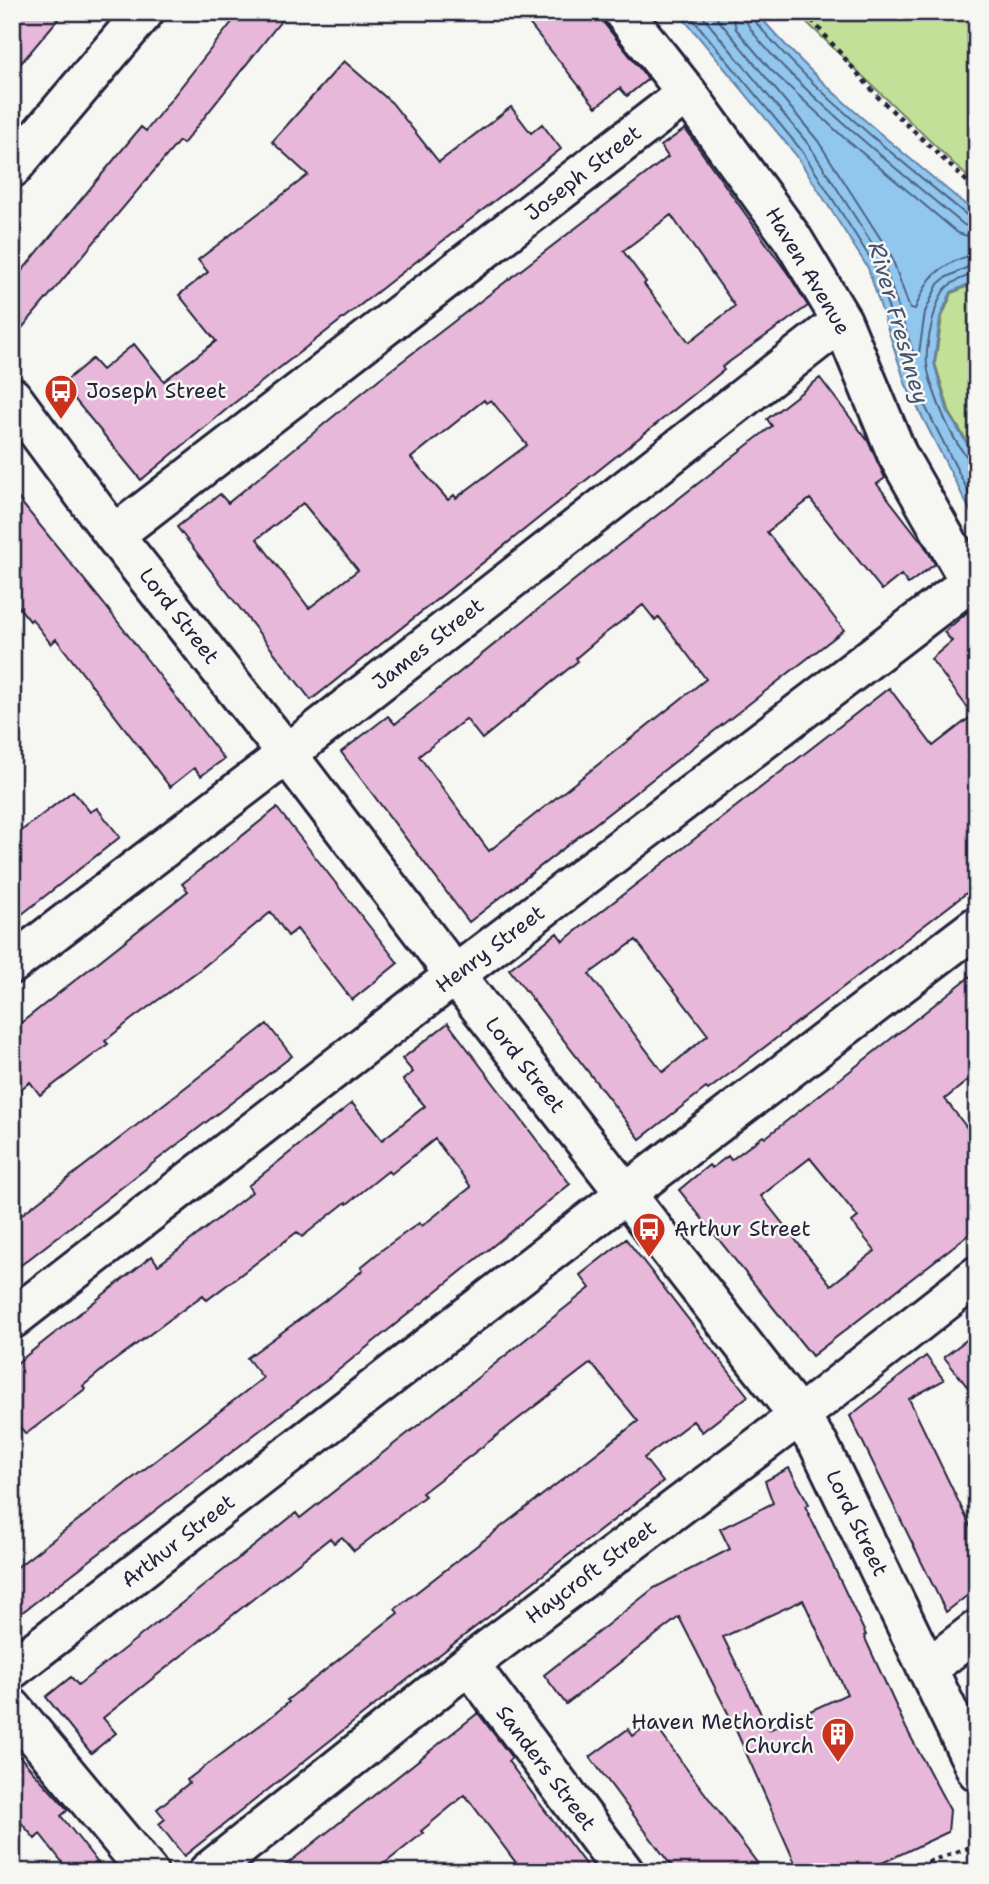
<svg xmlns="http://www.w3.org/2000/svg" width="989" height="1884" font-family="'Shantell Sans',sans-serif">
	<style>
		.green { fill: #c3e098; stroke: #72816a; stroke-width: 2 }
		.water { fill: #91c6ee; stroke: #6584a6; stroke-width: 2 }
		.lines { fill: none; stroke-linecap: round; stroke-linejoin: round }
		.shore { stroke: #4e6483; stroke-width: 2 }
		.building { fill: #e7b8da; stroke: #22223b; stroke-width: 2; fill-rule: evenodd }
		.street-casing { stroke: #22223b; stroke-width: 44 }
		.secondary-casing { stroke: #22223b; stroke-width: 44 }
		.path { stroke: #22223b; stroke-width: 4.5; stroke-dasharray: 5 5; stroke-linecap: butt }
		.street { stroke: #f6f6f2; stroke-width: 38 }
		.secondary { stroke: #f6f6f2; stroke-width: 38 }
		.labels { text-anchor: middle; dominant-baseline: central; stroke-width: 5; stroke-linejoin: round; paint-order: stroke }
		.street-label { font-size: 21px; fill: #22223b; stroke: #f6f6f2 }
		.poi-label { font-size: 21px; fill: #22223b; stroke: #f6f6f2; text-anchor: start }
		.water-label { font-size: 23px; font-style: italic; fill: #435371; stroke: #f6f6f2 }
	</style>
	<rect width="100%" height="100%" fill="#f6f6f2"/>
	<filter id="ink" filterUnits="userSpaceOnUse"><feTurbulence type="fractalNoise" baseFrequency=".0143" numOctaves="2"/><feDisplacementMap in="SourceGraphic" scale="14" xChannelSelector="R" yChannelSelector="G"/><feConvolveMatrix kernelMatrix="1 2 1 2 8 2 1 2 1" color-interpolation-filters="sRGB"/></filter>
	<g filter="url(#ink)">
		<path class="green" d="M796,12H977V186Z
			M977,282V458L950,413L935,363L942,317L952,293Z"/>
		<path class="water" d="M678,12H756C821,89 900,150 977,214V280L951,292L940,317L934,363L948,413L977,460V524L906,385L868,268L796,155Z"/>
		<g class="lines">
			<path class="shore" d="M687,12L802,151L874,264L913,382L977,509
				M699,12L809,145L882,259L914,355L919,353L925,312L938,284L945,278L968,267L977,265
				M712,12L818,141L891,255L910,309H915C926,283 929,274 955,261C962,258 968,255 977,255
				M732,12L736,29L770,69L842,136L958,233L977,239
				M743,12C745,48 928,195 964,225L977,228
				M752,12L753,19C816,94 894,155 969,217L977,219
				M977,274C968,275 954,281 947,287C935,298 925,348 927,365C929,384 957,460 977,463"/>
		</g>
		<path class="building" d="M12,12H64L12,74Z
			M240,12H288L183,144L179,141L12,340V283L141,127L146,131Z
			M520,12H595L648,79L627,96L620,88L596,107Z
			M344,61L392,103L439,162L511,107L531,133L542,124L561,149L233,404L141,480L62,384L92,359L102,370L134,344L164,381L216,341L179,295L208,272L198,260L308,175L272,142Z
			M685,129L791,278L808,306L722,367L724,370L311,700L177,527L220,494L228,503L379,379L668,157L661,146ZM671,215L735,306L689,342L644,284L646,282L623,251ZM484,400L486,403L491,400L527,445L456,498L454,495L448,500L411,458ZM303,503L358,570L309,608L257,539Z
			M820,378L868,441L885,478L877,484L924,545L935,564L908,584L901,575L882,590L810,499L767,532L844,630L469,922L341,752L388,716L395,724L602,558L772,426L767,419ZM643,605L655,620L659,617L706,679L489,851L419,756L466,719L482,739L578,661L576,658L603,635Z
			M12,491L104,604L224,759L201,776L194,768L170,787L56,639L51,644L32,619L30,621L12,599Z
			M971,609H977V885L728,1075L708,1090L706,1088L640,1139L509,969L557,933L563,941L889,688L933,746L973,715L931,659L952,641L944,632ZM636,940L708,1035L663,1072L589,974Z
			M73,791L90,812L97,808L120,837L12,922V838Z
			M277,808L398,963L352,1000L297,929L288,936L271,912L202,968L132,1019L105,1041L108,1044L40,1095L30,1082L12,1096V1030L188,891L182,884Z
			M977,971V1073L945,1099L977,1141V1228L812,1356L679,1190L709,1165L712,1168L728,1156L731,1160L763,1136L765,1138ZM810,1158L858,1217L852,1222L875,1251L831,1285L761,1196Z
			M448,1023L570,1184L331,1376L12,1620V1571L263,1378L247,1358L334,1294L363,1270L361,1267L383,1249L419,1223L422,1226L471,1187L435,1139L391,1174L388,1171L347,1204L346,1202L302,1237L297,1232L207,1300L203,1295L107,1366L83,1386L85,1389L26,1434L12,1418V1367L152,1256L158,1265L182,1247L252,1192L248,1186L352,1103L382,1140L425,1106L403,1080L413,1072L402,1059Z
			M267,1024L292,1056L12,1272V1222Z
			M626,1239L748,1396L702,1432L693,1421L644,1458L663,1482L403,1683L184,1856L159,1824L165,1819L157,1809L189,1783L187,1780L267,1720L289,1702L287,1700L398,1613L395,1609L638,1421L591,1363L422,1493L425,1496L354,1551L342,1537L334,1543L330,1538L277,1580L103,1718L116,1733L91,1753L46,1697L71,1677L78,1685L296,1513L300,1518L417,1426L580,1296L590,1288L580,1275Z
			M977,1332V1399L944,1357Z
			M926,1356L944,1380L909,1399L977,1540V1588L946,1612L850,1416Z
			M789,1468L809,1504L805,1506L866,1635L864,1636L906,1728L950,1810L948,1832L863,1872H799L731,1719L679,1617L566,1704L544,1675L654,1588L730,1549L720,1529L773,1503L765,1481ZM803,1600L847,1694L769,1730L723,1637Z
			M478,1713L512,1758L508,1761L591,1872H523L465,1795L421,1831L423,1833L374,1872H277Z
			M652,1721L689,1772L764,1872H676L590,1757L628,1729L633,1736Z
			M12,1748L68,1810L61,1816L105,1872H70L40,1834L35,1839L12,1812Z"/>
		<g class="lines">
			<defs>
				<path id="street" d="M623,12L687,93L792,238L842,321L897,454L970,582L977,588
					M12,397L114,535L287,754L455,975L799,1416L819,1445L977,1771
					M114,535L687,93
					M12,964L287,754L842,321
					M12,1319L455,975L970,582
					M469,1664L624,1872
					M12,1669L625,1194L977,926
					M927,1669L977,1630
					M12,1708L148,1872
					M208,1872L469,1664L799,1416L977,1276"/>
				<path id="secondary" d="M12,168L144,12"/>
			</defs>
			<use href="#street" class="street-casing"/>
			<use href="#secondary" class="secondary-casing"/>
			<path class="path" d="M805,12L878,97L977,191
				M899,1872L977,1845"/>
			<use href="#street" class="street"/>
			<use href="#secondary" class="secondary"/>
		</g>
	</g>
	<defs>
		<symbol id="bus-pin" viewBox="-11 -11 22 30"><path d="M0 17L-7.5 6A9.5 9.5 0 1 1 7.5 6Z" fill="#c8321e" stroke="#f6f6f2"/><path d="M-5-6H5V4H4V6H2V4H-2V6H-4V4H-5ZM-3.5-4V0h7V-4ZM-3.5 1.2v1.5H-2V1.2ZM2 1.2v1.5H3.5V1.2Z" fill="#fff"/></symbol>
		<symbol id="building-pin" viewBox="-11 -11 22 30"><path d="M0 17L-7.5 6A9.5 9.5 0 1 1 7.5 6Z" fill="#c8321e" stroke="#f6f6f2"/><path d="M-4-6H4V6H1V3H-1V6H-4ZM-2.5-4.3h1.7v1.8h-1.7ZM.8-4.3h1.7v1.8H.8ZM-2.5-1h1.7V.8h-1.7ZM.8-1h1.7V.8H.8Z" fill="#fff"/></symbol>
	</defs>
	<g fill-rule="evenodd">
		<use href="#bus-pin" x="42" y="372" width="38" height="52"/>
		<use href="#bus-pin" x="630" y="1210" width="38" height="52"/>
		<use href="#building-pin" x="819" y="1715" width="38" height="52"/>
	</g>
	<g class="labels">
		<g class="street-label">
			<text transform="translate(583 173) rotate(-38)">Joseph Street</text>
			<text transform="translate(808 271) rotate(59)">Haven Avenue</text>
			<text transform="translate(179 616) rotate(52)">Lord Street</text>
			<text transform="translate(428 644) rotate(-38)">James Street</text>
			<text transform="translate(490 949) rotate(-37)">Henry Street</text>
			<text transform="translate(525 1065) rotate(52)">Lord Street</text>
			<text transform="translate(857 1523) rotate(64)">Lord Street</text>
			<text transform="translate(178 1541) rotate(-38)">Arthur Street</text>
			<text transform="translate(591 1572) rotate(-37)">Haycroft Street</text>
			<text transform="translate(546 1768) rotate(53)">Sanders Street</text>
		</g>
		<g class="poi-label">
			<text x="86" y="391">Joseph Street</text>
			<text x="674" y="1229">Arthur Street</text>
			<text x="814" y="1722" text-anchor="end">Haven Methordist<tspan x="814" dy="24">Church</tspan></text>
		</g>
		<g class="water-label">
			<text transform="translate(899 323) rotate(74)">River Freshney</text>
		</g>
	</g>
	<rect width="989" height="1884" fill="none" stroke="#f6f6f2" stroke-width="42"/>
	<rect x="21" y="21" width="947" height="1842" fill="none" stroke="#22223b" stroke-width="2.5" filter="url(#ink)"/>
</svg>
